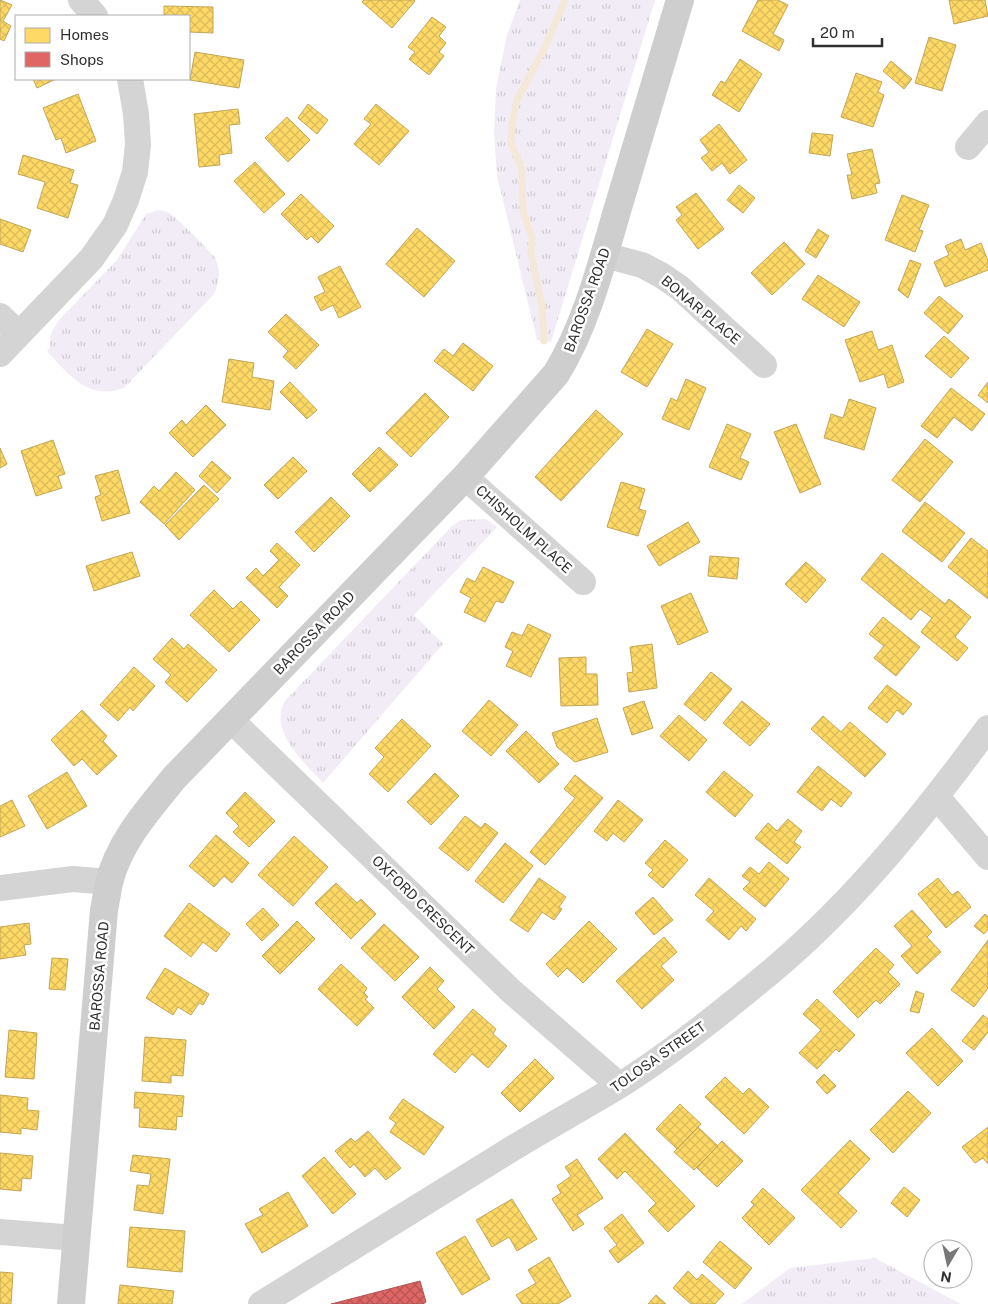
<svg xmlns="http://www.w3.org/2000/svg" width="988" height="1304" font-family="'Public Sans',sans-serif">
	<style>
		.park { fill: url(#park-tufts) }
		.homes { fill: url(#homes-cross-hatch); stroke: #c1a656 }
		.shops { fill: url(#shops-cross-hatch); stroke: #ab5656 }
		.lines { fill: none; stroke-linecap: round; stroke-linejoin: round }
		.stream { stroke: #f4e9d8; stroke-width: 7 }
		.street { stroke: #d4d4d4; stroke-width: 26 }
		.secondary { stroke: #cecece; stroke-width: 28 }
		.labels { text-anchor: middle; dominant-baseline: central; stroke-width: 5; stroke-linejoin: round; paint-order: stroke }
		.street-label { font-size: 14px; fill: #303030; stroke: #fff }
	</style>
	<defs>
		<pattern id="park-tufts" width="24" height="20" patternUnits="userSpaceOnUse" patternTransform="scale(1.25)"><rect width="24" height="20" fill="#f2ecf6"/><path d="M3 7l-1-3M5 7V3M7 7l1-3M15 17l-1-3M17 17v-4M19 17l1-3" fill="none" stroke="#d0cbd3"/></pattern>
		<pattern id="homes-cross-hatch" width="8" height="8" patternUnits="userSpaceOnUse" patternTransform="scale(1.25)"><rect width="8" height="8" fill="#ffd966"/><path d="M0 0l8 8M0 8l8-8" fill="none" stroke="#dbbb59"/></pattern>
		<pattern id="shops-cross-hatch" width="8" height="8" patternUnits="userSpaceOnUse" patternTransform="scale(1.25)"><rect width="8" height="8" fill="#e06666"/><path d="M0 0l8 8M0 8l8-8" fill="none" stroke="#b65454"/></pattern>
	</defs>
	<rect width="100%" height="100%" fill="#fff"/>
	<path class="park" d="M520,0H655L551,342L537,340L497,176L494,133L496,88L507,35Z
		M158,210C161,211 166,211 169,213C176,217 213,253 216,260C221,272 219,283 214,294L124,388C88,401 69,375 47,351L50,348V336L58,321L117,260L146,214Z
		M486,519L497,527L414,615L443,644L323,783C308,766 277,739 281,714C281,710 283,706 284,702L452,526L461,520Z
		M875,1258L961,1304H742L790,1268Z"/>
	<path class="homes" d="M0,0L12,5L3,21L11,26L4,41L0,39Z
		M364,0H414L415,1L392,28L362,2Z
		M758,0H778L788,5L773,34L784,40L779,51L742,31Z
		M949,0H985L988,16L954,24Z
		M164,6L213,7V33L189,32V16H164Z
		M432,17L446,27L439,36L446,43L439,52L444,56L429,75L409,59L415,52L408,47Z
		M929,37L956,45L942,91L915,83Z
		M195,52L244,60L239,88L190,80Z
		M740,59L762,74L739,112L712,95L721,81L725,83Z
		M891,61L912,79L904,89L883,71Z
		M856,73L882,82L878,92L884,95L873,127L841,117Z
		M33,79H56L37,88Z
		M78,94L96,141L66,153L61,138L56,140L43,108Z
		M308,104L328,120L317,134L298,118Z
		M376,104L409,131L379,165L354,144L371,124L364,119Z
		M238,109L240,124L229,125L232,153L219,155L220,165L199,167L194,114Z
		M287,117L310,140L288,162L265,138Z
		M719,124L747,160L730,174L722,163L712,171L701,158L709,152L700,140Z
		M812,133L833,135L830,156L809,153Z
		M872,149L880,183L875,184L877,193L852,199L847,175H852L847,154Z
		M23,155L74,170L70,183L78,185L68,218L37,208L45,182L18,174Z
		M255,162L285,194L264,213L234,181Z
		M739,185L755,198L743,213L727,200Z
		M696,193L724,229L698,249L676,220L682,215L676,207Z
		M301,194L334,226L318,243L311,236L307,240L281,214Z
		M902,195L929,205L919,230L923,231L915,252L885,240Z
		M0,219L31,230L23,252L0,244Z
		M417,228L455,261L424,297L386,264Z
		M818,229L829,236L816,258L805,251Z
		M961,239L965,250L981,243L988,261V270L945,287L934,262L949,255L945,246Z
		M784,242L805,264L772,295L751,273Z
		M910,260L921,264L908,298L898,290Z
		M340,266L361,307L339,318L333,305L321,311L314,297L325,292L318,277Z
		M818,275L860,302L844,327L802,299Z
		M939,296L963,316L948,334L924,313Z
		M286,314L319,345L296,369L283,357L288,351L268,332Z
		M647,329L673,344L647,387L621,372Z
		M872,331L878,350L892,345L904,382L888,388L884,374L860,382L845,340Z
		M944,336L969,358L951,378L925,356Z
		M463,343L493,366L473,391L434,361L444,349L453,356Z
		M229,359L254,363L252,377L274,381L270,410L222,402Z
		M686,379L706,388L689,430L662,419L671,398L677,401Z
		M290,382L317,410L307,419L280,392Z
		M988,382V403L978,395Z
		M951,388L985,414L972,431L954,417L937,438L921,426Z
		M425,393L449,417L411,457L386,433Z
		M849,399L876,408L864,450L824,438L831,414L843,418Z
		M206,405L226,425L193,457L169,433L182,420L186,425Z
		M596,410L623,434L561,501L535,477Z
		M727,424L751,434L740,458L749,462L741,480L709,467Z
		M796,424L821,484L800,493L774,432Z
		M925,439L953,462L920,502L892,480Z
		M53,440L65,474L58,476L62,488L36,496L21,451Z
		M379,447L398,465L370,492L352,474Z
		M0,448L7,464L0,468Z
		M293,457L307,471L278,499L264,485Z
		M212,461L231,478L217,493L199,476Z
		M118,470L130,513L102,521L95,497L101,495L95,476Z
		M176,472L195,490L164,524L140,502L154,486L159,491Z
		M621,482L645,489L639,509L646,511L638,536L607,527Z
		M204,485L219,499L179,540L165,525Z
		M331,497L350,516L314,552L295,532Z
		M925,502L965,533L942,562L902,531Z
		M688,522L700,542L659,566L647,546Z
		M971,538L988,551V599L948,567Z
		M277,543L300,565L279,587L288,596L277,608L246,578L256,568L263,576L279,560L270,551Z
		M132,552L140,576L94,591L86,566Z
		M882,553L945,604L949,599L971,617L955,637L968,648L957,661L921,632L932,618L920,609L911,620L861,579Z
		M710,556L739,558L737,579L708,576Z
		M806,562L826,580L806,603L785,584Z
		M483,567L514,582L503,603L496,601L485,622L464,612L471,598L460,592L467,578L475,582Z
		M214,590L233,609L241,601L260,620L229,652L190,615Z
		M691,593L708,632L678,645L661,606Z
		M883,617L920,647L896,676L874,658L884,646L869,634Z
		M528,624L551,635L531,677L506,666L513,651L505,647L512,632L522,636Z
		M172,638L184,649L188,644L217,670L187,702L165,682L171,675L153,659Z
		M652,644L657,688L629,692L627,673L633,672L630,647Z
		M586,657V674H597L598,705L561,706L559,658Z
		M134,667L155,686L133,711L130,707L118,721L100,705Z
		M711,672L732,689L705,721L684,704Z
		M887,685L912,704L903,715L897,710L887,723L868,708Z
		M489,700L518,725L491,756L462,731Z
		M644,701L653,728L632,735L623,708Z
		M742,701L770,724L750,746L723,723Z
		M82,710L107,736L103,741L117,756L97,775L82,759L74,766L51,740Z
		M679,715L707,740L689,761L660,736Z
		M823,716L841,732L850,722L886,754L865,777L811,729Z
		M597,718L608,752L575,762L557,747L552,733Z
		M402,719L431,746L388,792L369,774L384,757L375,748Z
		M526,731L559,764L539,783L506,751Z
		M818,766L852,793L841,807L831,799L822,811L797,792Z
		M724,771L753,795L735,817L706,792Z
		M67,772L87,806L47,829L28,796Z
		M435,773L459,796L431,825L407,802Z
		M575,775L603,798L545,865L530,852L575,798L564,789Z
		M245,792L275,821L249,847L233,832L239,826L226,813Z
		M12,800L25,826L0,837V806Z
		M618,800L643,820L624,842L613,833L607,841L594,831Z
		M465,816L481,828L485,823L498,833L468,871L439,848Z
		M788,819L802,831L794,842L801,847L787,864L755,838L768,823L777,831Z
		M216,835L249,863L232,883L224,876L214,887L189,866Z
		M294,836L328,867L293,906L258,875Z
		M665,840L688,860L663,888L648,875L653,870L645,863Z
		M505,843L533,866L503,903L475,881Z
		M769,862L789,879L765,907L743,889L750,882L742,876L750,867L759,874Z
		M539,878L566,897L559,907L562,909L554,920L542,912L528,932L510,920Z
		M709,878L756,919L746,931L741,926L729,940L706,920L714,911L695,895Z
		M938,878L952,895L958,891L971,907L946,928L918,894Z
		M336,883L357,903L361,899L376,914L351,939L315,903Z
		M653,897L673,920L654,935L635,913Z
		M189,903L230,934L216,952L203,942L191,957L164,936Z
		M263,908L279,925L262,941L246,924Z
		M912,910L932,932L927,937L941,952L917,974L901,956L912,946L894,926Z
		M985,914L988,917V929L984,934L974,926Z
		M297,921L315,939L280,974L262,956Z
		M589,921L617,949L583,983L567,968L558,977L546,964Z
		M29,923L31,944L24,945L26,955L0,959V927Z
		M384,924L419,957L395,981L361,948Z
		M664,937L677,952L661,966L674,980L642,1009L616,981Z
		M988,940V988L974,1007L951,990Z
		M876,948L894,965L888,972L900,984L880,1004L876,1000L858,1018L833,992Z
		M52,958L68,959L65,990L49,989Z
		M341,964L367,988L364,993L368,997L365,999L374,1008L357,1026L318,989Z
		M430,967L444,981L437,989L455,1007L434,1029L402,997Z
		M165,968L209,994L203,1005L199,1003L191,1015L178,1007L173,1015L146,998Z
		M916,991L924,994L919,1013L910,1011Z
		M817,999L855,1035L839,1052L836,1049L817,1069L799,1053L821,1030L803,1014Z
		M473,1009L496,1029L493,1034L507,1046L488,1068L472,1054L455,1073L433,1054Z
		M983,1015L988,1019V1032L974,1050L962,1041Z
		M932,1028L963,1061L938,1086L906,1053Z
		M9,1030L37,1033L34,1079L5,1077Z
		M145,1037L186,1040L183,1076L171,1075V1083L142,1081Z
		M535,1059L554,1078L520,1112L501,1093Z
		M824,1074L836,1086L827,1094L816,1082Z
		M725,1077L743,1094L749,1088L769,1107L744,1134L705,1097Z
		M908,1091L931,1113L893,1153L870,1130Z
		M135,1092L184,1096L182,1117L177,1116L176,1130L139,1127L140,1108H134Z
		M0,1095L28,1098L27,1110L39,1111L37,1130L21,1128V1134L0,1132Z
		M403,1099L444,1127L424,1155L390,1132L396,1123L389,1118Z
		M680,1104L701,1124L677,1149L656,1129Z
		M698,1127L718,1146L694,1170L674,1152Z
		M988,1127V1164L983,1158L975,1163L962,1147Z
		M368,1131L401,1168L386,1180L375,1168L365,1177L354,1164L350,1168L335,1151L351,1138L355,1142Z
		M625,1133L695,1206L668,1232L648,1211L656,1203L625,1171L617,1179L598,1159Z
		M850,1140L870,1159L838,1193L857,1211L841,1228L801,1190Z
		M722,1141L743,1161L717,1187L697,1168Z
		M0,1153L33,1156L31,1179L22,1178L21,1191L0,1189Z
		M133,1155L170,1159L163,1214L134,1210L137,1185L149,1186L151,1174L130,1171Z
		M324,1157L356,1194L333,1214L302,1176Z
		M577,1159L603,1198L577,1215L584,1224L573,1231L552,1199L561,1193L557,1186L571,1176L565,1167Z
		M904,1187L920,1200L907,1217L891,1203Z
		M763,1188L795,1218L769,1245L742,1218L754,1205L751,1202Z
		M288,1192L308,1226L262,1253L245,1224L263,1215L259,1209Z
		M512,1199L537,1239L517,1251L509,1237L492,1247L476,1220Z
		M622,1214L644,1243L618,1263L609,1251L617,1245L604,1228Z
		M130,1227L185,1231L182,1272L127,1267Z
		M465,1236L490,1279L462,1295L436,1253Z
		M720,1241L752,1268L735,1289L703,1262Z
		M549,1257L571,1296L558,1304H522L516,1295L536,1283L528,1270Z
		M688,1271L697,1280L702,1274L724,1294L715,1304H691L673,1288Z
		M0,1272L13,1273L11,1304H0Z
		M120,1285L174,1291L172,1304H118Z
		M656,1295L666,1304H648Z"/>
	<path class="shops" d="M420,1281L426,1302L423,1304H331Z"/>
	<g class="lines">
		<path class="stream" d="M544,341L542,306L531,253L532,237L523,212L522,169L511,144L512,124L517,100L543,51L565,0"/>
		<path class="street" d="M81,0L95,16
			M968,147L988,123
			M604,255L642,265L661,275L680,288L764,365
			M0,316L19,334
			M0,354L91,259L115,225L126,200L135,172L138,144L136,114L130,79
			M465,477L583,582
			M231,720L510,990L619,1085
			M937,797L988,857
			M0,888L73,879L109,882
			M0,1232L76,1238
			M261,1304C343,1254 424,1203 505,1153C542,1130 581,1109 619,1086C673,1052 724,1011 773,970C856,900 924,815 988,728"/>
		<path class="secondary" d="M71,1304L104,910C106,901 107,892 109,883C119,842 148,810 174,778L465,477L556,374C586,325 601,266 617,211C638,141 659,70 680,0"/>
	</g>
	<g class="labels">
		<g class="street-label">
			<text transform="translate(587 300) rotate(-70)">BAROSSA ROAD</text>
			<text transform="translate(701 310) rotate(40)">BONAR PLACE</text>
			<text transform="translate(524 529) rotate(42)">CHISHOLM PLACE</text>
			<text transform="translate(314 633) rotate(-46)">BAROSSA ROAD</text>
			<text transform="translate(423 905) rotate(44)">OXFORD CRESCENT</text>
			<text transform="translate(99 976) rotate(-85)">BAROSSA ROAD</text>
			<text transform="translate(658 1057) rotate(-35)">TOLOSA STREET</text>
		</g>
	</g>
	<rect x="15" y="15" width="175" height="65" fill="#ffffff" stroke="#acacac"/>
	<rect x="25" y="28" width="25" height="15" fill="#ffd966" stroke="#acacac"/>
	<text x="60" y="40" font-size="15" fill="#303030">Homes</text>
	<rect x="25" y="52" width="25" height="15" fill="#e06666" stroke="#acacac"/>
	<text x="60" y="65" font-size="15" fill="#303030">Shops</text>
	<g transform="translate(948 1264) rotate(189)"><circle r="24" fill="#ffffff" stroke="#acacac"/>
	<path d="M0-4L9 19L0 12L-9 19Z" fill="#787878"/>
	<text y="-8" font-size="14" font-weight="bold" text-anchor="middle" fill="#303030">N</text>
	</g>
	<path d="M813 38v8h69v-8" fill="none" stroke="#303030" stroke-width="2.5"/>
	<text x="820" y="38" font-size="15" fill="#303030" stroke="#ffffff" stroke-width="4" paint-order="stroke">20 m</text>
</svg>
